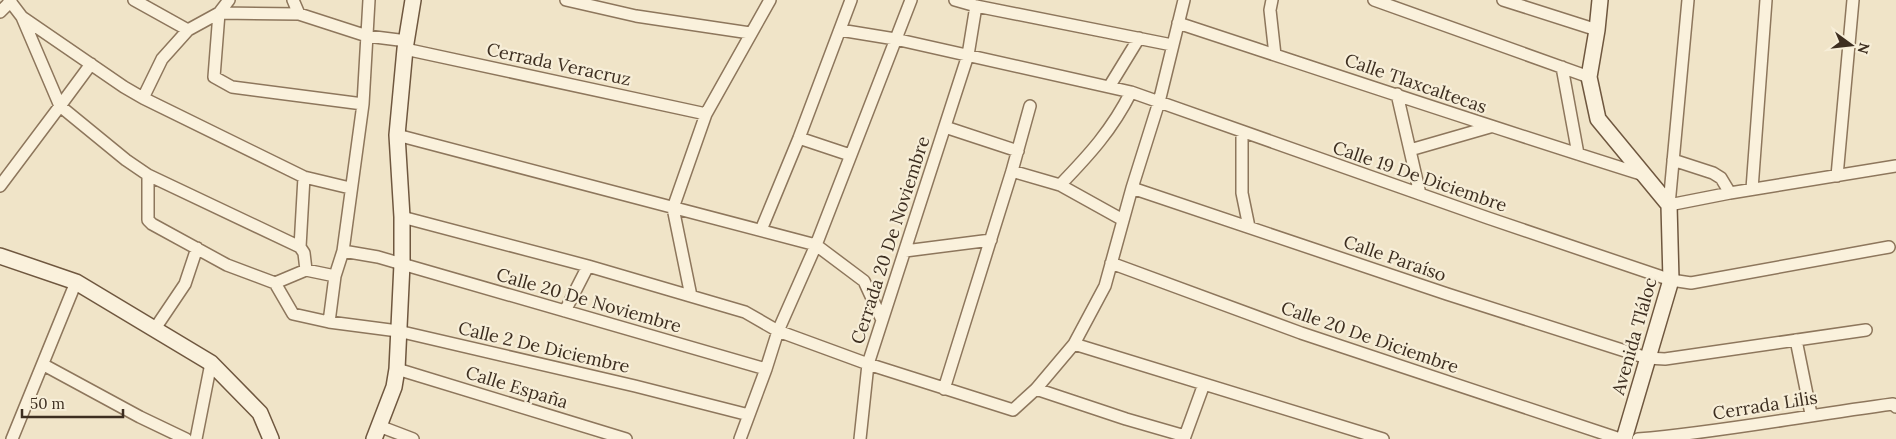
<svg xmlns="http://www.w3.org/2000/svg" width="1896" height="439" font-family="Lora,serif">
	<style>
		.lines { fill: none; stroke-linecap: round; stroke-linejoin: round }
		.street-casing { stroke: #8d765c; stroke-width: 14 }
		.secondary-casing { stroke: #6f573f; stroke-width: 18 }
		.street { stroke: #faf1dc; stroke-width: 11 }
		.secondary { stroke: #faf1dc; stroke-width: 15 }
		.labels { text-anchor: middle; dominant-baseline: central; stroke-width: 4.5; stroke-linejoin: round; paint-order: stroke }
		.street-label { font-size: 18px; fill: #3d2e20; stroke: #f7eed8 }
	</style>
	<rect width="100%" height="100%" fill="#f0e4c8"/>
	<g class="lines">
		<defs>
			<path id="street" d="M134,0L188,30L219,13L229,0
				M293,0L299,14L367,36L407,41
				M566,0L636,16L750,33
				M955,0L976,6L1172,45
				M1272,0L1270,10L1275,55
				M1374,0L1589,77
				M1503,0L1597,30
				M1688,0L1669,205L1730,193L1896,166
				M0,12L11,1
				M299,14L219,13L214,77L232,87L363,104
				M22,17L124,87L143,98L162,59L188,30
				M1178,23C1333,74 1488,126 1644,175
				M840,30L895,39L1131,92L1488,218L1671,280L1691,283L1889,247
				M405,49L706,114
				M91,64L60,106L126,160L148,175L300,247L304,253L306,270L335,276
				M1562,67L1578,154
				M1109,87L1139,38
				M1397,94L1420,194
				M143,98L304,177L350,188
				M945,127L1018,151
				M1242,132V193L1249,227
				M397,135L816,245L864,281L882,320
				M799,138L850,155
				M1410,150L1490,127
				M1673,160L1713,173L1721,178L1730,193
				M1012,171L1060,185L1123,220
				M148,175V220L152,224L227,265L275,283L306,270
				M1837,176L1853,0
				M1060,185C1089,155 1112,130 1131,92
				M0,186L60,106L22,17L9,0
				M1132,188L1447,294L1647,358L1665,359L1866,330
				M1752,189L1766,0
				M402,217L588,266L745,312L778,331L868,364L1013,410L1036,389L1074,344L1105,286L1132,188L1159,102L1184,0
				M761,230L799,138L851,0
				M300,247L304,177
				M343,251L378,257L402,264L766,369
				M905,251L991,240
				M1111,263L1301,333L1620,439
				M275,283L293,314L329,322L398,331L635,386L749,415
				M691,296L673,208L706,114L770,0
				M565,311L588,266
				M329,322L335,276L343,251L363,104L369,0
				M154,330L185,284L197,248
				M1796,340L1811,414
				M1074,344L1383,439
				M44,365L140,417L186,439
				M397,369L626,439
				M944,389L1012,171L1030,106
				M1036,389L1126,419L1185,436
				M379,426L413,439
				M12,439L76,282
				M196,439L211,363
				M740,439L766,369L778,331L816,245L911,0
				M860,439L868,364L968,55L976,6
				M1184,439L1204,384
				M1638,439C1723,432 1808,415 1893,404L1896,407"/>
			<path id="secondary" d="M1600,0L1597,30L1589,77L1598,119L1669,205L1671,280L1624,439
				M0,256L76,282L211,363L260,413L271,439
				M374,439L394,387L397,369L402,264V217L397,135L405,49L413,0"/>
		</defs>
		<use href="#street" class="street-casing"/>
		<use href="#secondary" class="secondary-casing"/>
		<use href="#street" class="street"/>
		<use href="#secondary" class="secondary"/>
	</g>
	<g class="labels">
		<g class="street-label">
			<text transform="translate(559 64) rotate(12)">Cerrada Veracruz</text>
			<text transform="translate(1416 83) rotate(19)">Calle Tlaxcaltecas</text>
			<text transform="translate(1420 176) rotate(19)">Calle 19 De Diciembre</text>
			<text transform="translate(890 240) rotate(-72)">Cerrada 20 De Noviembre</text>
			<text transform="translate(1395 258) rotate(19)">Calle Paraíso</text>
			<text transform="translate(589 300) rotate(16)">Calle 20 De Noviembre</text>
			<text transform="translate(1634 336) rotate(-74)">Avenida Tláloc</text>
			<text transform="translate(1370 337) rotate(19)">Calle 20 De Diciembre</text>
			<text transform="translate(544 347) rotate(13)">Calle 2 De Diciembre</text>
			<text transform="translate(517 387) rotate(17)">Calle España</text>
			<text transform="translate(1765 405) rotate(-9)">Cerrada Lilis</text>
		</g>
	</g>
	<g transform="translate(1851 45) rotate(105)" stroke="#f7eed8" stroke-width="4" paint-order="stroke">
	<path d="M0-4L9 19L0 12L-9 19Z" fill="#3d2e20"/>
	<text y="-8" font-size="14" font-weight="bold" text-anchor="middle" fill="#3d2e20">N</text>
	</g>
	<path d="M22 409v8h101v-8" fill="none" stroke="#3d2e20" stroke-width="2.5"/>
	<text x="30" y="409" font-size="15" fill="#3d2e20" stroke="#f7eed8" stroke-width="4" paint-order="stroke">50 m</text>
</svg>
